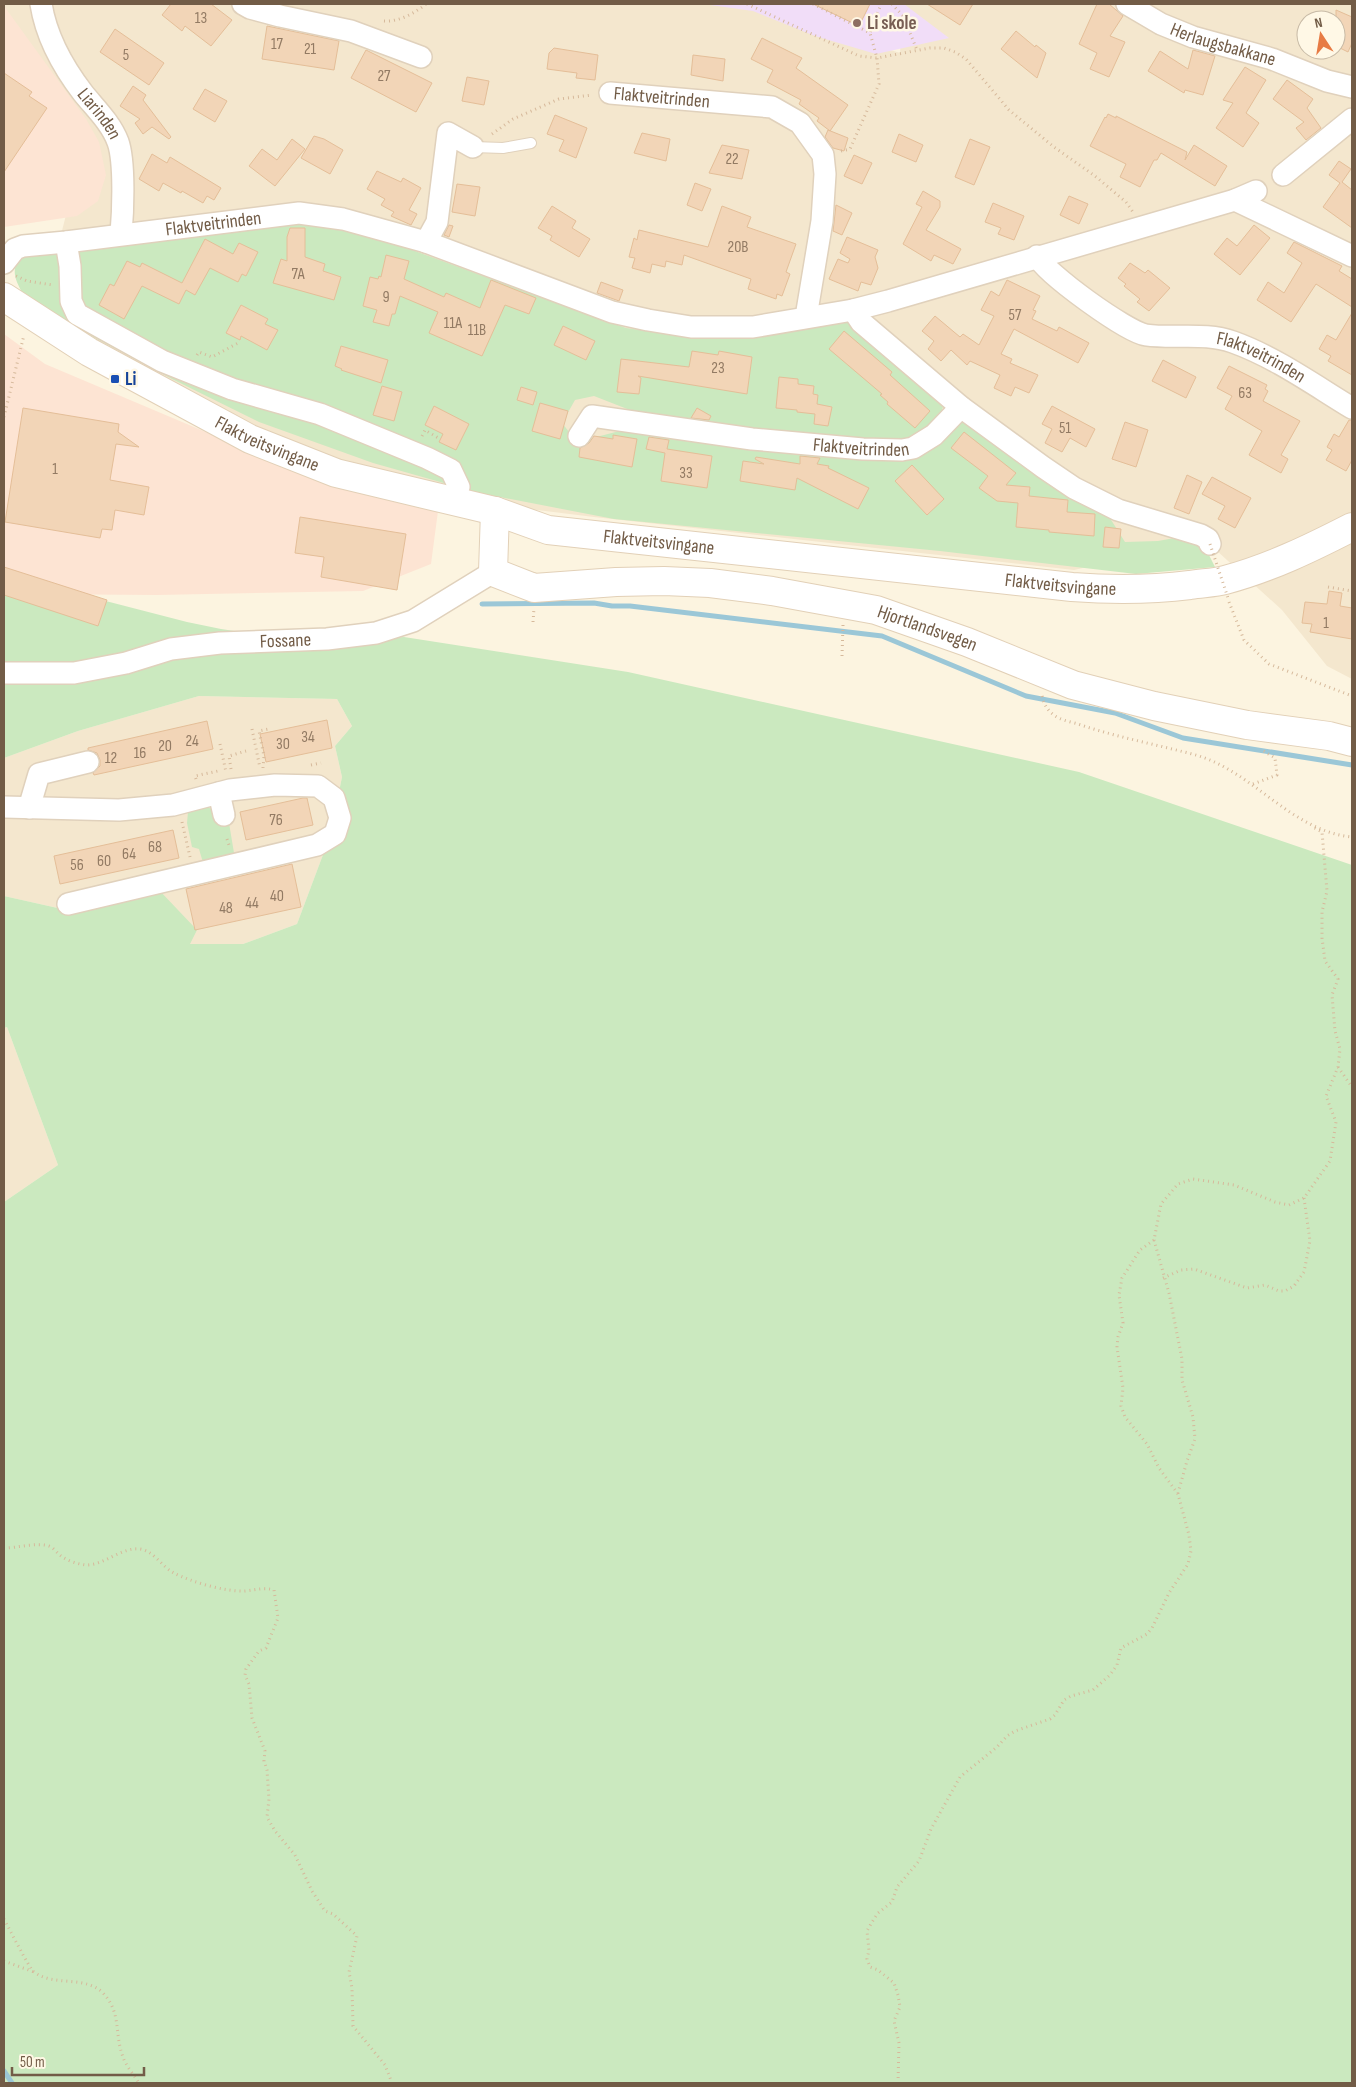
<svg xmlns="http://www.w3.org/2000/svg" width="1356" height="2087" font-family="'Sofia Sans Condensed',sans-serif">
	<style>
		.residential { fill: #f4e7ce; fill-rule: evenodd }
		.commercial { fill: #fde4d3 }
		.education { fill: #f1ddf8 }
		.green { fill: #cbe9bf }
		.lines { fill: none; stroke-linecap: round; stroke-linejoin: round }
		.stream { stroke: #9bc7d7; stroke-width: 5 }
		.building { fill: #f2d5b7; stroke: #e4be98 }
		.lane-casing { stroke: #e0d1bc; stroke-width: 12 }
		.street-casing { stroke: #e0d1bc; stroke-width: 24 }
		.secondary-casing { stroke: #e2d0b7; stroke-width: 30 }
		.path { stroke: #d6b99b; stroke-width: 3; stroke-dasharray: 1 4; stroke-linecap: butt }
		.lane { stroke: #fff; stroke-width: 10 }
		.street { stroke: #fff; stroke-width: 21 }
		.secondary { stroke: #fff; stroke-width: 28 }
		.path-bridge { stroke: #d6b99b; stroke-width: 3; stroke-dasharray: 1 4; stroke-linecap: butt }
		.education-dot { fill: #8d6e63; stroke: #fff8e6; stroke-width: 2 }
		.transit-dot { fill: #1a4fb4; stroke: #fff8e6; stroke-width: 2 }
		.labels { text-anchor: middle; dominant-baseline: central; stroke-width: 5; stroke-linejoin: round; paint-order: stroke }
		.number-label { font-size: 16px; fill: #927a63 }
		.education-label { font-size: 19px; font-weight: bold; fill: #785e54; stroke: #fff8e6; text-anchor: start }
		.street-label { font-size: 19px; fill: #725c47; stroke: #fff8e6 }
		.transit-label { font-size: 19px; font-weight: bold; fill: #164399; stroke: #fff8e6; text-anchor: start }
	</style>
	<rect width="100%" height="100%" fill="#fcf4e0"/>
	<path class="residential" d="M4,4H746L900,53L903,4H1352V679L1327,666L1282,610L1205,540L1074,570L594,517L407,494L291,462L38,326L67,211L4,74ZM1306,20H1336V50H1306Z
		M199,696L337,699L352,726L335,746L342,777L330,836L297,924L243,944H189L62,909L4,896V758L78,731Z
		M7,1027L58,1165L4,1202V1028Z"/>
	<path class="commercial" d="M4,6L86,119L99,142L106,175L98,201L77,216L4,227Z
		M4,334L45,364L286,466L438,511L431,564L363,591L157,595L18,594L4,589Z"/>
	<path class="education" d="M703,4H904L949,38L876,54L815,36L753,11Z"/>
	<path class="green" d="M293,222L321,223L393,243L626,328L683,336L847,321L944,403L938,424L911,444L658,421L594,396L575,400L562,423L577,442L635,427L900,457L948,433L963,421L1108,515L1125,542L1158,541L1180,537L1204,545L1215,567L1136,574L940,551L614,519L479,493L373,463L259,422L172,379L95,338L23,294C12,275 11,266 26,251Z
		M4,567L36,583L187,622L221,629L307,642L404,637L628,672L1079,772L1352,865V2083H4V1202L58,1165L7,1027L4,1028V896L62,909L159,890L197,930L190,944H243L297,924L330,836L342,777L335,746L352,726L337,699L199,696L78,731L4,758Z
		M208,807L211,809L216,823H229L235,859L204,866L199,849L192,847L187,823L188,812Z"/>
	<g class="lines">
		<path class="stream" d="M482,604L594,603L612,606H630L882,636L1026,696L1115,713L1183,738L1352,765
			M4,2071L12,2083"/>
	</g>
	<path class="building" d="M171,4H211L232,20L211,46L185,26L182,31L162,15Z
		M813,4H870L859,26Z
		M927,4H973L960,25Z
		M1097,4H1109L1123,16L1110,36L1125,42L1109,77L1090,69L1097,53L1079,44Z
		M1336,10L1352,17V43L1348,52L1336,46Z
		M267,26L339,41L334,70L262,59Z
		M115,29L164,63L149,85L100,52Z
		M1016,31L1035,47L1036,45L1046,53L1037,78L1001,49Z
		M762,38L802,58L796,68L848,105L830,131L817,121L819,118L799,104L801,100L767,82L773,70L751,59Z
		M554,48L598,55L595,80L576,78L577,73L547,69L549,53Z
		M366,50L432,83L416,112L351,78Z
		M1193,50L1215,56L1203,95L1185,90L1184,93L1148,71L1160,51L1188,69Z
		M693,55L725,59L723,81L691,75Z
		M1245,67L1266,80L1246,113L1259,123L1243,147L1216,128L1233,103L1223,100Z
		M4,73L32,92L29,96L47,108L4,172Z
		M467,77L489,81L484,105L462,101Z
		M1287,80L1313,99L1307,108L1321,128L1306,140L1296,128L1304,122L1273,99Z
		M133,86L146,95L143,100L171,137L169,139L152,127L143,134L135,123L140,119L120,106Z
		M205,89L227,101L215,122L193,109Z
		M1108,114L1116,118V116L1187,152L1185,160L1194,145L1227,166L1215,186L1161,153L1157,160H1154L1140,187L1120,177L1126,164L1090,146L1105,117L1106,118Z
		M555,115L587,128L576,158L559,151L564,140L547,134Z
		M828,130L848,138L844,151L833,148L825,137Z
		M642,133L670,139L666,161L634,153Z
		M899,134L923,145L916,162L892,152Z
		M314,136L324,139L343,150L330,174L301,158Z
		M292,139L305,149L275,186L249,166L262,149L277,160Z
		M970,139L990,147L974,185L955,177Z
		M722,145L749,150L742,179L709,173Z
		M152,154L167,163L170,157L221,188L214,200L207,196L203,203L182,191L181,193L163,183L159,191L139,179Z
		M854,155L872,163L862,184L844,176Z
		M1339,161L1351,169L1342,182L1352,190V228L1323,207L1340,183L1329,175Z
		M377,171L401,182L403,178L421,188L409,210L417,214L411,225L391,216L394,212L381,205L385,199L367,189Z
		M695,183L711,189L702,211L687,205Z
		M457,184L480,187L475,216L452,212Z
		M923,191L940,201V207L926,230L961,249L953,264L934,255L931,261L903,244L922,207L916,204Z
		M1069,196L1088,204L1079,224L1060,215Z
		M993,203L1024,216L1014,240L998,234L1001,228L985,222Z
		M836,205L852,213L842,235L833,231Z
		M552,206L576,221L572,228L590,239L579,257L550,240L552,236L538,228Z
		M722,206L751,217L747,227L796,244L786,272L790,274L782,296L777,294L776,299L748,289L751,279L684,255L682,265L666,261L665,267L652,264L650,273L632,268L635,258L629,257L634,238L637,240L639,230L708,247Z
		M449,225L453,226L449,237L444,235Z
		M1254,225L1270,238L1240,275L1214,254L1227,238L1237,246Z
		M290,228H305V257L325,264L323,271L341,277L334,300L273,283L281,259L287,261V237Z
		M847,237L878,250L875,257L878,268L871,285L861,282L858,291L829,279L838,259L848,263L850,259L840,253Z
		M205,239L233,254L239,243L258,252L246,276L242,274L238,282L210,268L195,295L186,290L179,304L142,286L124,319L99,305L110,284L114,286L127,261L140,267L142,263L182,283Z
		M1294,242L1342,266L1339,271L1352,279V307L1316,284L1291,322L1257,300L1268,282L1284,293L1302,263L1287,253Z
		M386,255L409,261L404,279L444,297L446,293L480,308L491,280L536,298L529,314L505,305L482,356L429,333L438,312L400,296L395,314H392L389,326L373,322L377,310L363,306L370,277L378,279L379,276L381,277Z
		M1130,263L1145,273L1148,270L1170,288L1149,311L1137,302L1140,299L1124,286L1126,284L1118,278Z
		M1007,280L1040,296L1033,310L1036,311L1032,319L1057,331L1059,327L1089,343L1078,363L1014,329L1001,354L1012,359L1010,363L1038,375L1029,393L1015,387L1011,396L994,388L1000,375L970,361L967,365L951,350L941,361L928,349L934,341L922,331L935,316L960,337L963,334L979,345L994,316L981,310L991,291L999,296Z
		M601,282L623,290L619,301L597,293Z
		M241,305L268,319L265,324L278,330L267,350L241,336L240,340L226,333Z
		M1352,313V375L1328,361L1331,356L1319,349L1327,335L1336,340Z
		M563,326L595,341L586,360L554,345Z
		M844,331L892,372L890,375L930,411L915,428L887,404L888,402L880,395L882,394L829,349Z
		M341,346L388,360L381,383L341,370L342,369L335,366Z
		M692,351L718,355L719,351L752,357L747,394L638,376L641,378L639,394L617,392L621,359L689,367Z
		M1163,360L1196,377L1186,398L1152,381Z
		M1229,366L1267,385L1265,389L1268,391L1263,401L1300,421L1281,455L1288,459L1281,473L1249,455L1262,431L1225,409L1232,396L1217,388Z
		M779,377L798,379V384L814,386L813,394L818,395L817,404L832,407L828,426L814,424L815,414L797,412V410L776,408Z
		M382,386L402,392L394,421L373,415Z
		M521,387L537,392L533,405L517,400Z
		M540,403L568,411L560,439L532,431Z
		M434,406L469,424L456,450L439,442L443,434L425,425Z
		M1052,406L1095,429L1086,447L1070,438L1062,452L1045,443L1052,429L1042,424Z
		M23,408L119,424L118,432L139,447L116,444L110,480L149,487L144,515L115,510L112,530L102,529L100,538L5,522Z
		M697,408L711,416L709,420L691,418Z
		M1349,420H1352V460L1346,471L1326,460L1332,450L1327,447L1334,434L1339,437Z
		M1125,422L1148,430L1136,467L1112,459Z
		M964,432L1016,473L1006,485L1030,487L1029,496L1068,500L1067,512L1095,514L1094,536L1049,532V530L1016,527L1018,503L997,501L979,488L988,476L951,448Z
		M613,435L637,439L632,467L579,457L580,448L589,443L594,436L613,439Z
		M649,437L669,440L667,449L712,456L707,488L661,481L665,453L646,449Z
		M800,456L820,458L817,464L829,466L828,468L869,488L858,509L797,478L795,490L740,481L743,461L764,464L755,459L756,457L800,464Z
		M912,465L944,499L927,515L895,481Z
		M1187,475L1202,482L1189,514L1174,508Z
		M1212,477L1251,498L1235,528L1218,519L1225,506L1202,494Z
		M300,517L406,534L397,590L321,577L324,557L295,553Z
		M1105,527L1121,529L1119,548L1103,547Z
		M4,567L107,600L98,626L4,595Z
		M1329,591L1342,593L1340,606L1352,608V639L1310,632L1312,624L1302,623L1305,602L1327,604Z
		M327,720L332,748L266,762L260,734Z
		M207,721L213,749L94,775L93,773L100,766V760L97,753L88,750V748Z
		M303,798H307L313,825L246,840L240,812Z
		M173,830L179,858L60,884L54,856Z
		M292,864L301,907L195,930L186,889Z"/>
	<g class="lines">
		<defs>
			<path id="lane" d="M473,147L503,148L531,143"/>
			<g id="street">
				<path id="s1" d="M41,4C46,35 63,67 83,93C95,108 111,123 118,142C125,162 123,212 121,234"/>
				<path d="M243,4L250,8L280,16L351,31L421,57"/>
				<path id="s2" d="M1127,4L1161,24L1193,37L1272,59L1327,81L1352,87"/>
				<path id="s3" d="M610,93L772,107L800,123L823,155L825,174L822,221L806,317"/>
				<path d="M1283,175L1352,119"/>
				<path d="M1235,200L1352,256"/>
				<path d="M66,242L70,266L71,301L77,314L162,361L232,389L320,414L427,458L451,470L459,487"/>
				<path d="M426,242L437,222L448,133L473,147"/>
				<path id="s4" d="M1037,256C1046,274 1127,332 1146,335C1175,339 1205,332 1233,342C1275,357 1314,385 1352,408"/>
				<path id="s5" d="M4,263L15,249L23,246L66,242L299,213L343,219L426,242L612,312L648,320L691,327H753L853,310L888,301L1235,200L1256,191"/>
				<path d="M853,310L861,322L961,407L1043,467L1074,488L1118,510L1201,535L1208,539L1210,544"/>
				<path id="s6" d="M579,436L592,416L752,439L863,449L902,450L913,448L934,435L961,407"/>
				<path id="s7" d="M4,673H74L126,663L171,649L220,643L327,639L376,633L413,621L493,572"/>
				<path d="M219,793L224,815"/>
				<path d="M4,807L119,810L173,805L230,790L275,785L318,786L334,798L340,818L335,834L317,845L68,904"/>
				<path d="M29,808L39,774L88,762"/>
			</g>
			<g id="secondary">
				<path id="s8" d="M4,297L89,352L250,439L336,473L495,511L548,530L1072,587C1112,590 1150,590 1190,585C1202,583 1214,583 1225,580C1270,568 1311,548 1352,527"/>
				<path id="s9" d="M495,511L493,572L534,588L616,582L664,581L710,583L772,591L876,610L967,642L1073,685L1154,706L1247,725L1329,736L1352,742"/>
			</g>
		</defs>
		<use href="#lane" class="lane-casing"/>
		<use href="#street" class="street-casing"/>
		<use href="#secondary" class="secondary-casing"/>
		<path class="path" d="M747,4L859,56L877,58L930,48H944L955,52L966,59L1009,110L1054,147L1095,176L1126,202L1133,212
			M813,4L870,33L881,4
			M892,4L903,16L917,50
			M384,21C399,22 415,13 426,4
			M492,134L513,119L559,99L592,95
			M841,151L850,149L879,84L877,58L870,33
			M16,276L27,281L53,285
			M197,355L199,352L212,357L240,342
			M4,417L24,335
			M422,436L425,430L440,439
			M1328,587L1352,591
			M1229,602L1244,640L1269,664L1352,696
			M533,622L534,608
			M842,656L843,625
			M1042,696C1044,704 1047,710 1054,715C1060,720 1071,722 1078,724C1116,737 1154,744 1192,754C1252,769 1290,831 1352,837
			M252,729L260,768
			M220,744L226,772
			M311,765L321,763
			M263,768L264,756L259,731L269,729
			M231,769L229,756L246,751
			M196,779L195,776L218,771
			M1253,784L1277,775L1275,758L1262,750
			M182,822L190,857
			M227,839L230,848
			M1338,1067L1352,1087
			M1154,1240L1169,1293L1182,1359V1380L1193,1417L1195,1439L1187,1461L1178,1493
			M1163,1278L1181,1270L1194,1269L1247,1288L1265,1285L1279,1291H1285L1294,1286L1304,1272L1310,1241L1304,1198
			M4,1548C18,1548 36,1542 49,1546C54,1548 57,1553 61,1556C68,1561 77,1564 86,1565C105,1565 121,1547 140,1549C154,1551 162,1567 174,1573C191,1582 226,1592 245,1591C256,1590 263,1587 274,1590L278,1618L266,1648L259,1651L246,1669L245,1675L249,1684L252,1718L265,1751L264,1761L267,1770L269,1799L267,1817L275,1831L295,1855L312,1891L325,1911L333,1914L357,1936L349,1972L352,1988L353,2026L385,2065L392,2083
			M4,1919C9,1928 29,1968 34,1972C54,1987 85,1975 103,1993C122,2013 114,2034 123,2057C126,2066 134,2075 139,2083
			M4,1961L34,1972
			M898,2083L899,2043L894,2021L900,2007L898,1995L894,1983L878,1970L870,1967L867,1959L869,1950L867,1931L872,1922L878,1913L892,1902L897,1887L919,1861L931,1829L960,1777L997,1747L1007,1736L1015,1731L1050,1719L1055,1715L1064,1700L1071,1696L1093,1690L1110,1675L1117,1665L1121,1648L1147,1634L1152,1628L1169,1593L1188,1564L1191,1551L1189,1535L1178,1494L1159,1468L1147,1444L1125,1417L1121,1406L1123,1388L1117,1347L1118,1337L1123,1323L1119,1295L1122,1278L1140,1250L1154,1240L1161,1204L1178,1184L1193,1179L1234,1185L1275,1202L1289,1205L1304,1198L1330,1161L1336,1122L1326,1096L1338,1067L1340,1049L1335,1031L1332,995L1338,979L1325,961L1322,938V912L1327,891L1322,832L1313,827"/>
		<use href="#lane" class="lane"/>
		<use href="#street" class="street"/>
		<use href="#secondary" class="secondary"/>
		<path class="path-bridge" d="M1210,544L1229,601"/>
	</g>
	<circle class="education-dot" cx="857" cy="23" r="5"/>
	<rect class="transit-dot" x="110" y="374" width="10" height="10" rx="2.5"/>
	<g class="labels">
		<g class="number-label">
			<text x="201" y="18">13</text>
			<text x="277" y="44">17</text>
			<text x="310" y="49">21</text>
			<text x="126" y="55">5</text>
			<text x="384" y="76">27</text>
			<text x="732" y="159">22</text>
			<text x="738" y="247">20B</text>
			<text x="298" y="274">7A</text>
			<text x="386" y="297">9</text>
			<text x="1015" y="315">57</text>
			<text x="453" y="323">11A</text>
			<text x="477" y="330">11B</text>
			<text x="718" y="368">23</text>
			<text x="1245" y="393">63</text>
			<text x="1065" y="428">51</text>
			<text x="55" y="469">1</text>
			<text x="686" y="473">33</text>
			<text x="1326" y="623">1</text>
			<text x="308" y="737">34</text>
			<text x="192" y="741">24</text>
			<text x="283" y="744">30</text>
			<text x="165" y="746">20</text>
			<text x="140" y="753">16</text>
			<text x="111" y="758">12</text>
			<text x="276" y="820">76</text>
			<text x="155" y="847">68</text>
			<text x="129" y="854">64</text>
			<text x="104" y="861">60</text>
			<text x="77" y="865">56</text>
			<text x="277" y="896">40</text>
			<text x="252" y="903">44</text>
			<text x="226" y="908">48</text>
		</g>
		<g class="education-label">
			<text x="867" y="23">Li skole</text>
		</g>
		<g class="street-label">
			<text stroke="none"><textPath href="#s2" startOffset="105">Herlaugsbakkane</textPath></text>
			<text stroke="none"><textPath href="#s3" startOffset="52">Flaktveitrinden</textPath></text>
			<text stroke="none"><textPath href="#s1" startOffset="126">Liarinden</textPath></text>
			<text stroke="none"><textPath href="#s5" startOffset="218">Flaktveitrinden</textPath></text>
			<text stroke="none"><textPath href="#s4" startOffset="255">Flaktveitrinden</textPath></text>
			<text stroke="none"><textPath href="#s8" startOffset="302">Flaktveitsvingane</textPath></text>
			<text stroke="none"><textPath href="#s6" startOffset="295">Flaktveitrinden</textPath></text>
			<text stroke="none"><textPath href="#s8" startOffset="708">Flaktveitsvingane</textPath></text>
			<text stroke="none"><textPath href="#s8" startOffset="1112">Flaktveitsvingane</textPath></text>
			<text stroke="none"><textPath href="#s9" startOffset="504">Hjortlandsvegen</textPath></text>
			<text stroke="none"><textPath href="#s7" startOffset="285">Fossane</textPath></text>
		</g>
		<g class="transit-label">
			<text x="125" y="379">Li</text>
		</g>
	</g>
	<rect width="1356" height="2087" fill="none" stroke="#725c47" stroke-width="10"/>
	<g transform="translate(1321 35) rotate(348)"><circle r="24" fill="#fff8e6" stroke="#c7baa6"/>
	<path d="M0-4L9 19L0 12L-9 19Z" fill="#e77b44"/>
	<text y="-8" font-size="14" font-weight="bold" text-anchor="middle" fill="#725c47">N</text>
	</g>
	<path d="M12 2067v8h132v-8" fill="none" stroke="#725c47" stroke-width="2.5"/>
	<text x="20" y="2067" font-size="15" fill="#725c47" stroke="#fff8e6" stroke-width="4" paint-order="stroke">50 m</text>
</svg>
